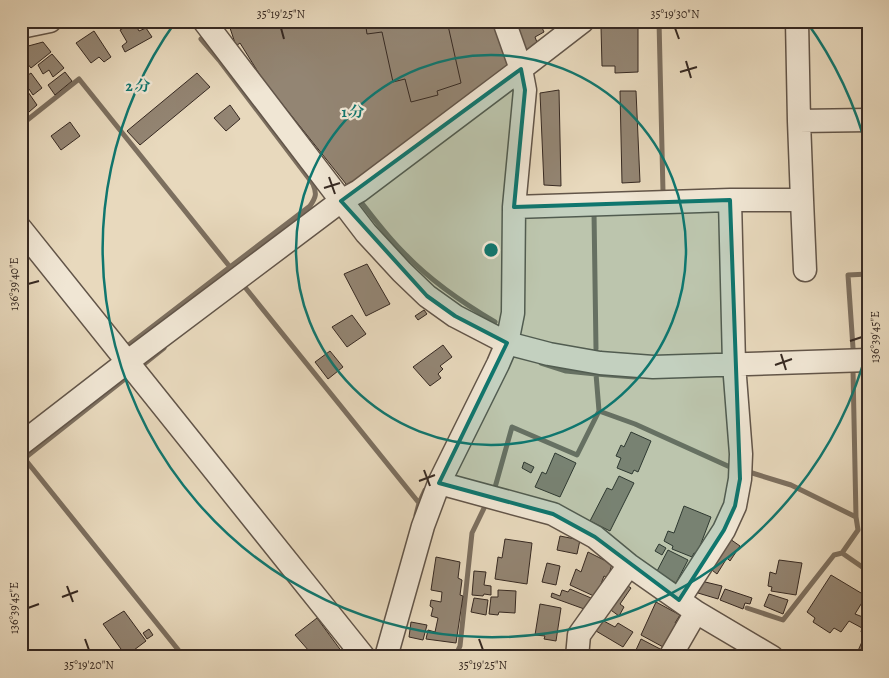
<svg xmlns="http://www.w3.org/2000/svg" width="889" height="678" font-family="Alegreya,'Noto Serif JP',serif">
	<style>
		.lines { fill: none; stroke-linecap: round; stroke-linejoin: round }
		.stream { stroke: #7c6f5f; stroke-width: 5 }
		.building { fill: #938573; stroke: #362922 }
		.minor-casing { stroke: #625549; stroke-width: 25 }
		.minor { stroke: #f0e6d4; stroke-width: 22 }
		.marked { fill: #0f766e; fill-opacity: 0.2; stroke: #0f766e; stroke-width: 4; stroke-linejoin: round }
		.ticks { fill: none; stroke: #362922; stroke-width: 2 }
		.ring { fill: none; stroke: #0f766e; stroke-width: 2.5 }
		.centre { fill: #0f766e; stroke: #f0e6d4; stroke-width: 2.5 }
		.ring-label { font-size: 15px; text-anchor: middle; font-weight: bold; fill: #0f766e; stroke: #f0e6d4; stroke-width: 4.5; stroke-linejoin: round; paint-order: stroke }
		.neatline { fill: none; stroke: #362922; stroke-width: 2 }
		.ticks-label { font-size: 12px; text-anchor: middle; fill: #362922 }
	</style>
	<rect width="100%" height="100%" fill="#e8d9bd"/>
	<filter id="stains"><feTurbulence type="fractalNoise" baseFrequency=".004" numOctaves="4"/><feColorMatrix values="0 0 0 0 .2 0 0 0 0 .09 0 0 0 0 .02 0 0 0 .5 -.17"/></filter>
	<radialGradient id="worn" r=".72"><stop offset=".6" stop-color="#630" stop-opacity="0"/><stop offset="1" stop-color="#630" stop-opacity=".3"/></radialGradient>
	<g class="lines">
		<path class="stream" d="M659,21L663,192
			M868,21V30
			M21,125L79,79L230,267
			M361,202C375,220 389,239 406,255C432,282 463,303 495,322
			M594,212L596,349
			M244,286L419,503
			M126,347L230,267L310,206C316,197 317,194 313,184L219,60L201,39
			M853,348L848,275L868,274
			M541,363L566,371L596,374L599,411
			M144,364L164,348
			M596,374L635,377
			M24,458L184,657
			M21,461L126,378
			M749,472L791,485L856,517L858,530L842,553L868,571
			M494,491L512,427L577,455L599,411L635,424L730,467
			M416,515L419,503L425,490
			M856,517L853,370H857
			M747,608L783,620L834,555L842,553
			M455,657L460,646L472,533L487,502"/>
	</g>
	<path class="building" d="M232,21H498L511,68L350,189L263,80L240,43L236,46L230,28Z
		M365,21H447L461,83L437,91L438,95L411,102L405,79L393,82L382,32L367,34Z
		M514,21H539L544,32L535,37L538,45L523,56L519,42L523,41Z
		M612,21H638V72L615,73V66H602L601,27H612Z
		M134,22L139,31L146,28L152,37L125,52L122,46L127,42L120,30Z
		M94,31L111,57L104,62L99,57L91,63L76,43Z
		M43,42L51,52L31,68L21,56V48Z
		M52,54L64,68L53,77L49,70L43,74L38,65Z
		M21,65L28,75L31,73L42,88L33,95L29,89L21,96Z
		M65,72L72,81L55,95L48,85Z
		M197,73L210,87L140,145L127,131Z
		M559,90L561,186L544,185L540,93Z
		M620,91H636L640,182L622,183Z
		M28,92L37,105L21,119V98Z
		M230,105L240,119L226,131L214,118Z
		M70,122L80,136L61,150L51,136Z
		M367,264L390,304L366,316L344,274Z
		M424,310L427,314L418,320L415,316Z
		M352,315L366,334L347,347L332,327Z
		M443,345L452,357L440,366L443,369L438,374L441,378L430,386L413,367Z
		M330,351L343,367L328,379L315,362Z
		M631,432L651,441L638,472L634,470L632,474L617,468L621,458L616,456L621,445L624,447Z
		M555,453L576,463L560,497L535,487L542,472L546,474Z
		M524,462L534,467L531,473L522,468Z
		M619,476L634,483L610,531L590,521L607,488L612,490Z
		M684,506L711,517L697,554L694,553L692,557L672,549L673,546L664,541L668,531L674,533Z
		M560,536L580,540L577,554L557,550Z
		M505,539L532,543L527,584L495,579L498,557L502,558Z
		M730,539L740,546L730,561L727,558L717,574L708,567Z
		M659,544L666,548L662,555L655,551Z
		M668,550L688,560L676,583L656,573Z
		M588,552L612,564L608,578L604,576L596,597L570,585L576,569L581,572Z
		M436,557L460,562L458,578L462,580L460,595L463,596L456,643L426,639L428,630L435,632L438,618L431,616L433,608L430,606L431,600L441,602L442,592L431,590Z
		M779,560L802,563L796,595L771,591L772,587L768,586L770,572L776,574Z
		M547,563L560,566L556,585L542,582Z
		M474,571L486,572L484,585L491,586V595L484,594L483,596L472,595Z
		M831,575L866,596L855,614L868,619V657H850L853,651L857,653L865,635L861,632L862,628L849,621L841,632L834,628L830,633L813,622L815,618L807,612Z
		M701,581L722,586L718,599L698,593Z
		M625,584L631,588L620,604L624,607L619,616L608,608Z
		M570,589L591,598L587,610L551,597L552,593L560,596L562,590L568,592Z
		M725,589L752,598L750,604L745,603L743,609L720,600Z
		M498,590L516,591L515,613L499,612L498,615L489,614L491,597H498Z
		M769,594L788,600L783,614L764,606Z
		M474,598L488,600L486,615L471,612Z
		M656,602L680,615L675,623L678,625L665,648L641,635Z
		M540,604L561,608L556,641L544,639L545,636L535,635Z
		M124,611L146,641L126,656L103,624Z
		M317,618L342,652L335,657H308L305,653L309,651L295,635Z
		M598,618L615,627L618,623L633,632L623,647L591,628Z
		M411,622L427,625L423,640L409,637Z
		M149,629L153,635L147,639L143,633Z
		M641,639L662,650L659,657H646L647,655L636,650Z
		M687,650L702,657H683Z"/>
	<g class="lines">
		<defs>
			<path id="minor" d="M204,21L366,233L402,272L427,296L455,316L507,343L549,354L600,363L653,367L868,360
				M504,21L521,69L525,90L514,207L730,200H802L799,121L797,21
				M21,27L50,21
				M799,121L868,120
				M802,200L805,270
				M21,229L364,657
				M21,444L127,362L341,201L359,191L521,69L583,21
				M439,483L553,514L595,537L629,565L696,612L772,657
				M679,600L724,530L735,506L740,479L741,454L734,364L730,200
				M386,657L423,526L439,483L498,364L507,343L513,313L514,207
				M577,657L579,635L629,565
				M670,657L696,612"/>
		</defs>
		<use href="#minor" class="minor-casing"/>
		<use href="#minor" class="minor"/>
	</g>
	<path class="marked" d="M521,69L525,90L514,207L730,200L740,479L735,506L724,530L679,600L595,537L553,514L439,483L507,343L455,316L427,296L341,201Z"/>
	<path class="ticks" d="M281,28L284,39M675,28L679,39M686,61L691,78M680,72L697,67M329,177L335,194M324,188L340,183M28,284L39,281M850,341L862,337M781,354L786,370M775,365L792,359M424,470L430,486M419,481L435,475M67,586L73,602M62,597L78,591M28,608L39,604M85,639L89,650M479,639L483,650"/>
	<g class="ring">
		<circle cx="491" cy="250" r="195"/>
		<path d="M868 347A389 389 0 1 1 176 21M806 21A389 389 0 0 1 868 153"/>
	</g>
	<circle cx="491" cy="250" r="8" class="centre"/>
	<g class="ring-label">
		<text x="138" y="91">2 分</text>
		<text x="353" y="117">1 分</text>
	</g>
	<rect width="889" height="678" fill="none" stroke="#e8d9bd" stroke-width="55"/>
	<rect x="28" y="28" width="834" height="622" class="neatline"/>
	<g class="ticks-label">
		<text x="281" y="18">35°19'25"N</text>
		<text x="675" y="18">35°19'30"N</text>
		<text transform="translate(14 284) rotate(-90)" y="4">136°39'40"E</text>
		<text transform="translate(875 337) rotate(-90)" y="4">136°39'45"E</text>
		<text transform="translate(14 608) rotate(-90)" y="4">136°39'45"E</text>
		<text x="89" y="669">35°19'20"N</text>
		<text x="483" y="669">35°19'25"N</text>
	</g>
	<rect width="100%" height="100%" filter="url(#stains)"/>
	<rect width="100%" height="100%" fill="url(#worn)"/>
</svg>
